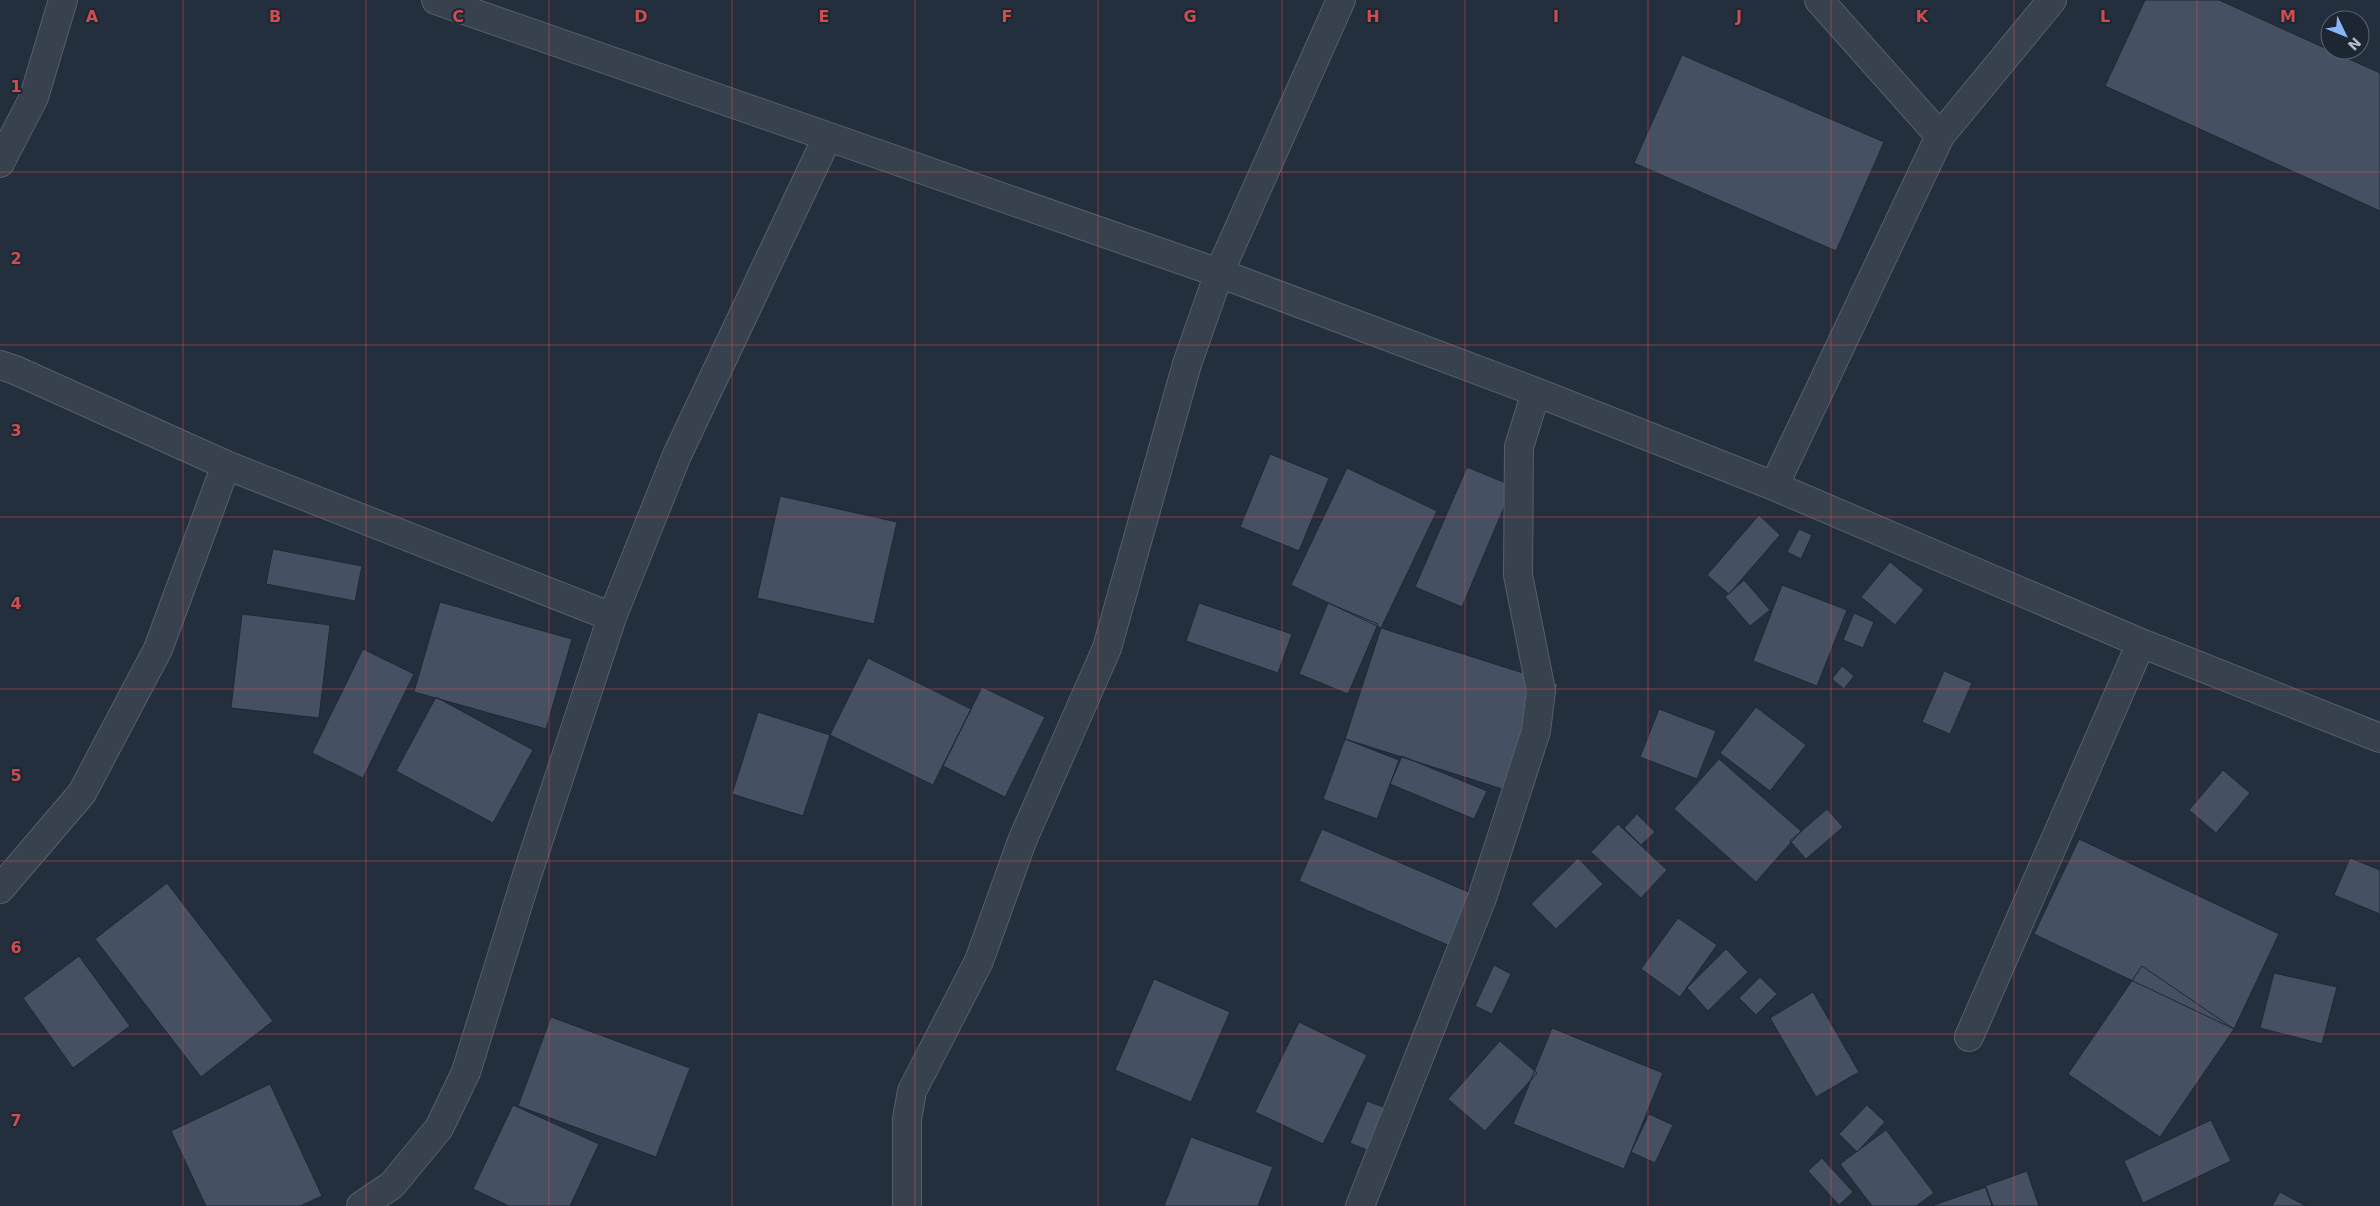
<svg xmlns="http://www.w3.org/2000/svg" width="2380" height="1206" font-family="'DejaVu Sans',sans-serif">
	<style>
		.building { fill: #455162; stroke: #1f2835 }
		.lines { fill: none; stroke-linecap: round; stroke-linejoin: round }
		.street-casing { stroke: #565f6c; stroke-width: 30 }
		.street { stroke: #38414e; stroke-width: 28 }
		.grid { fill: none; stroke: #ce4d50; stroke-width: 1; stroke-opacity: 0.55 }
		.grid-label { font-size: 16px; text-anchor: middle; font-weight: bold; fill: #ce4d50; stroke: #1d2633; stroke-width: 4; stroke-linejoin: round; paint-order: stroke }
	</style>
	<rect width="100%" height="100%" fill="#242f3e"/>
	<path class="building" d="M2145,0H2219L2380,73V211L2105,86Z
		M1682,55L1884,142L1836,251L1634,163Z
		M1270,454L1329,478L1299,551L1240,527Z
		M1467,467L1513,486L1462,607L1415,587Z
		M1347,468L1437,511L1381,628L1291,585Z
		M780,496L897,522L874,624L757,598Z
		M1759,515L1780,535L1729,594L1707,575Z
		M1799,529L1812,535L1801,559L1787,552Z
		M273,549L362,566L355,601L266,584Z
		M1890,562L1924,590L1895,625L1861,597Z
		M1744,580L1770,610L1750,626L1725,597Z
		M1782,585L1847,610L1817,686L1753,661Z
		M440,602L572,639L546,729L414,692Z
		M1199,603L1292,634L1278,673L1186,641Z
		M1328,603L1378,624L1348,694L1299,674Z
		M1854,613L1874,622L1863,648L1843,640Z
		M242,614L330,625L319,718L231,708Z
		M1381,628L1558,684L1521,795L1345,739Z
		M363,649L414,674L363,778L312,753Z
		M868,658L971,709L933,785L830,735Z
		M1842,666L1854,676L1844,689L1832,679Z
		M1944,671L1972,683L1950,734L1922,722Z
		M982,687L1045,717L1005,797L943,766Z
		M436,697L533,750L493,823L396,771Z
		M1756,707L1806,745L1770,791L1720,753Z
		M1659,709L1716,731L1697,779L1640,757Z
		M758,712L830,735L803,816L732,794Z
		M1345,739L1399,760L1377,819L1323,799Z
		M1402,756L1487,791L1474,819L1390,784Z
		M1719,759L1801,831L1756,882L1674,809Z
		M2223,770L2250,793L2216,833L2189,810Z
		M1827,809L1843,827L1806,859L1790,841Z
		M1637,814L1655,832L1641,845L1624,828Z
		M1618,824L1667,870L1641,898L1591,852Z
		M1322,829L1473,894L1450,946L1299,881Z
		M2079,839L2279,934L2234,1029L2034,934Z
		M1578,858L1603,884L1556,929L1531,904Z
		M2350,858L2380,870V914L2334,895Z
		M167,883L273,1021L201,1077L95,939Z
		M1678,918L1717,945L1680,997L1641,969Z
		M1726,949L1748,972L1708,1011L1687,988Z
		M79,956L130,1026L73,1068L23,998Z
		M1494,965L1511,974L1492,1014L1475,1006Z
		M2142,966L2234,1029L2160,1137L2068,1074Z
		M2274,973L2337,987L2322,1044L2260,1028Z
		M1760,977L1777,994L1756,1015L1739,998Z
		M1154,979L1230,1012L1191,1102L1115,1070Z
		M1813,992L1859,1072L1816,1097L1770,1018Z
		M551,1017L690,1068L656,1157L518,1106Z
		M1299,1022L1367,1055L1323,1144L1255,1112Z
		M1552,1028L1663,1073L1624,1169L1513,1124Z
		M1500,1041L1537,1073L1485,1131L1448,1099Z
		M270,1084L322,1196L300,1206H206L171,1131Z
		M1367,1101L1389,1109L1372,1152L1350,1143Z
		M513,1105L599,1144L570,1206H509L473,1189Z
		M1867,1105L1885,1122L1857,1152L1839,1134Z
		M1649,1114L1673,1125L1655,1163L1631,1152Z
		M2211,1120L2231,1161L2143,1203L2124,1161Z
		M1886,1130L1934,1193L1916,1206H1872L1840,1164Z
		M1191,1137L1273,1167L1258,1206H1164Z
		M1822,1158L1853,1192L1839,1205L1808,1171Z
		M2027,1171L2039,1206H1992L1985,1186Z
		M1986,1187L1993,1206H1931Z
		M2280,1192L2306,1206H2272Z"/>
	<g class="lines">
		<defs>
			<path id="street" d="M436,0L1219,273L1536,392L1774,486L2141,643L2380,738
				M1819,0L1940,136
				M0,163L34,97L63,0
				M0,365L15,370L226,465L612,617
				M1774,486L1940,136L2052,0
				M0,889L82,793L158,649L226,465
				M1969,1037L2141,643
				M361,1206L392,1185L439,1128L466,1072L527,875L612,617L677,455L827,138
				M907,1206V1119L912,1091L979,961L1022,841L1107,648L1187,364L1219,273L1341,0
				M1360,1206L1482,898L1536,731L1541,691L1518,575L1519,447L1536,392"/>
		</defs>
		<use href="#street" class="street-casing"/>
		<use href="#street" class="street"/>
	</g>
	<path class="grid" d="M183,0V1206M366,0V1206M549,0V1206M732,0V1206M915,0V1206M1098,0V1206M1282,0V1206M1465,0V1206M1648,0V1206M1831,0V1206M2014,0V1206M2197,0V1206M0,172H2380M0,345H2380M0,517H2380M0,689H2380M0,861H2380M0,1034H2380"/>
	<g class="grid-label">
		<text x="92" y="22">A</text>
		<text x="275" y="22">B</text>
		<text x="458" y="22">C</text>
		<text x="641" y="22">D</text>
		<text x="824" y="22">E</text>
		<text x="1007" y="22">F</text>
		<text x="1190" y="22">G</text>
		<text x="1373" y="22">H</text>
		<text x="1556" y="22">I</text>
		<text x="1739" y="22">J</text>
		<text x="1922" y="22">K</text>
		<text x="2105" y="22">L</text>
		<text x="2288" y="22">M</text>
		<text x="16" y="92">1</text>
		<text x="16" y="264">2</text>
		<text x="16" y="436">3</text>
		<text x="16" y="609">4</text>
		<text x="16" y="781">5</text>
		<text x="16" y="953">6</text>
		<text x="16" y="1126">7</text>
	</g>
	<g transform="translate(2345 35) rotate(133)"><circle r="24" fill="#1d2633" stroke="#59626f"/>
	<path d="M0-4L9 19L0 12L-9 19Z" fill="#8ab4f8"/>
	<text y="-8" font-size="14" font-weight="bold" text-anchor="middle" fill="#b4bcc9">N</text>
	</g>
</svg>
